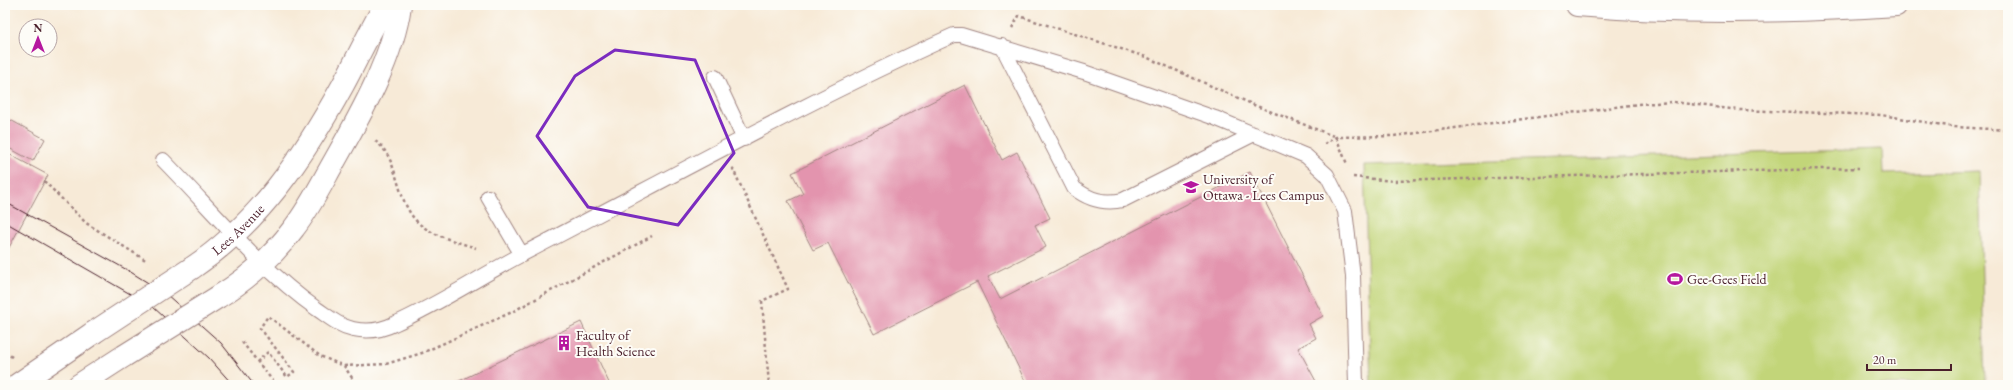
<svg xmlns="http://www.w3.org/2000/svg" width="2013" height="390" font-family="'EB Garamond',serif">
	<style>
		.green { fill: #c2d579; stroke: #867a52 }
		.building { fill: #e394ae }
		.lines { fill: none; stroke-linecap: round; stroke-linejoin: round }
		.lane-casing { stroke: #a08481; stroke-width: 16 }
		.secondary-casing { stroke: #a08481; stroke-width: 24 }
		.highway-casing { stroke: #a08481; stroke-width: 24 }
		.path { stroke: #a08481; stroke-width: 2.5; stroke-dasharray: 3 3; stroke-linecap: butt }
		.lane { stroke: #fff; stroke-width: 14 }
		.secondary { stroke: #fff; stroke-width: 22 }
		.highway { stroke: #fff; stroke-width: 22 }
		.tram { stroke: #4a1f2b; stroke-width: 1 }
		.secondary-bridge-casing { stroke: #a08481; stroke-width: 24; stroke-linecap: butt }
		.secondary-bridge { stroke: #fff; stroke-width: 22 }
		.marked { fill: none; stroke: #7b2cbf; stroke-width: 3; stroke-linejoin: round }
		.labels { text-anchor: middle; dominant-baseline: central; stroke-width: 4; stroke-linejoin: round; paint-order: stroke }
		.poi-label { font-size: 14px; fill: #4a1f2b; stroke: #fdfcf7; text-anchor: start }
		.street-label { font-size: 14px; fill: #4a1f2b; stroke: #fdfcf7 }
	</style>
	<rect width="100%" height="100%" fill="#fdfcf7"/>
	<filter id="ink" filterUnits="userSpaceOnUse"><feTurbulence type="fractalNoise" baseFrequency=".025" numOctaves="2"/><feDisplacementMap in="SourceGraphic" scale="8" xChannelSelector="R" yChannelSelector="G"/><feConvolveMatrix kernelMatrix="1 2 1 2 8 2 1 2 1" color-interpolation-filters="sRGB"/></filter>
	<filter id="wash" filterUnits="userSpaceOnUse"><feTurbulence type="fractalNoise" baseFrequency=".012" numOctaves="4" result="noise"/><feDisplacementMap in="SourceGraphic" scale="16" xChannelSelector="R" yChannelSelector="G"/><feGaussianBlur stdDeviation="0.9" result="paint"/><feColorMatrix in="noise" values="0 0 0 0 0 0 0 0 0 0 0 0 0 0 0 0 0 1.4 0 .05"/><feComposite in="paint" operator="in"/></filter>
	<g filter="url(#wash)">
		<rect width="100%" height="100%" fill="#f7ead7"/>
		<path class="green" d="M1882,149L1883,174L1979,171L1985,385H1371L1364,165Z"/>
		<g id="blocks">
			<path class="building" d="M965,85L1002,160L1017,152L1050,218L1035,225L1046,247L988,276L1000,299L1250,172L1323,316L1309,324L1316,338L1298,348L1318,385H1027L977,282L874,334L828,243L813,250L798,221L788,201L803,194L792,173Z
				M5,117L45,139L33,161L5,146Z
				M5,152L48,175L5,255Z
				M581,322L610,385H451L494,364Z"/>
		</g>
	</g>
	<g filter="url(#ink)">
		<use href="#blocks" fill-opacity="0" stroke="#a08481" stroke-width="1"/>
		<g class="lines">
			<defs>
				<path id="lane" d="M1002,46L1074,188C1089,200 1104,204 1123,200L1254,134
					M715,77L744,139
					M163,160C213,211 259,268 317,309C329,317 339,326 353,329C367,332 382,330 394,324C437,305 476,279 517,257C662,182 805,102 954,35H961L1084,72L1215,118L1306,156L1327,175L1345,211L1353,276L1356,385
					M488,197L522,255"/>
				<g id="secondary">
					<path id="s1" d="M192,268C259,223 304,156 343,85C357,59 370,31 385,5"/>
					<path d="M218,297C246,280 274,255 294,228C308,210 319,189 330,169C357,121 393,60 400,5"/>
					<path d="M17,385L93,333"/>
					<path d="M79,385L124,356"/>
				</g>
				<path id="highway" d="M1577,5C1683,14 1790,12 1896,5"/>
			</defs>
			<use href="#lane" class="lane-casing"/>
			<use href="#secondary" class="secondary-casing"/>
			<use href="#highway" class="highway-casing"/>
			<path class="path" d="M1012,28L1019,16L1146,57L1254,105L1336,137L1347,164
				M375,141C401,158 394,205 422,226C437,237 458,242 476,248
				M1324,144L1336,137L1394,136L1638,104L1673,102L1739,110L1881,115L1955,127L2008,130
				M734,168L733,169L788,289L762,301L769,385
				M1353,177L1393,181L1859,168
				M44,181L86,223L147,261
				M242,342L276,385
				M5,352L12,357
				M257,362L268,352L287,377L294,372L260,328L268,316L320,356L344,366L357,385
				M344,366L386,364L422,353L510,313L652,236
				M135,385V383"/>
			<use href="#lane" class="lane"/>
			<use href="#secondary" class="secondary"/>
			<use href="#highway" class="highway"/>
			<path class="tram" d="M5,202L129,271L166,294L221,343L254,385
				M5,222L153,307L209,358L233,385"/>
			<defs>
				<path id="secondary-bridge" d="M93,333L192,268
					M124,356L218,297"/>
			</defs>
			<use href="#secondary-bridge" class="secondary-bridge-casing"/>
			<use href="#secondary-bridge" class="secondary-bridge"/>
		</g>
	</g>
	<path class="marked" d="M615,50L695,60L734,153L678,225L588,207L537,136L575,76Z"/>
	<defs>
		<symbol id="university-bare" viewBox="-9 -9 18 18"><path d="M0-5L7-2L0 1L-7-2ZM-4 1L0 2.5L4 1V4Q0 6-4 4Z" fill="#b5179e" stroke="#fdfcf7" stroke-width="2.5" paint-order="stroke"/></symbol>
		<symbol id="stadium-bare" viewBox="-9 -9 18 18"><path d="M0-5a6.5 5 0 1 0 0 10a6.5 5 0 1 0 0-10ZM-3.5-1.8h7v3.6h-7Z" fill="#b5179e" stroke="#fdfcf7" stroke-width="2.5" paint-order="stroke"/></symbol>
		<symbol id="building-bare" viewBox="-9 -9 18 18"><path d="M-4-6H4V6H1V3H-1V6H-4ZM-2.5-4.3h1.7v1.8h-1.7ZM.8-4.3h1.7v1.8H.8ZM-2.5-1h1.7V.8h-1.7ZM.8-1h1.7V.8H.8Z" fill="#b5179e" stroke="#fdfcf7" stroke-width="2.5" paint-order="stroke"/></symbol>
	</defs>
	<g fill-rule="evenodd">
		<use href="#university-bare" x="1180" y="176" width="22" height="22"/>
		<use href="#stadium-bare" x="1664" y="268" width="22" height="22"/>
		<use href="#building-bare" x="553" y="332" width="22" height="22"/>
	</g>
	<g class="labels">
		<g class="poi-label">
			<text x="1203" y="179">University of<tspan x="1203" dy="16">Ottawa - Lees Campus</tspan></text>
			<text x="1687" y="279">Gee-Gees Field</text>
			<text x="576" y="335">Faculty of<tspan x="576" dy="16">Health Science</tspan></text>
		</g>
		<g class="street-label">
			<text stroke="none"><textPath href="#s1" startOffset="60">Lees Avenue</textPath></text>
		</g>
	</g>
	<rect width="2013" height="390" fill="none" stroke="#fdfcf7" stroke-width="20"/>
	<g transform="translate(38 38)"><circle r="19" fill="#fdfcf7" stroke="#b5a4a5"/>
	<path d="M0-3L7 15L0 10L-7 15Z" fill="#b5179e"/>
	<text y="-6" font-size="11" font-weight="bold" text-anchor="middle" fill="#4a1f2b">N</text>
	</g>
	<path d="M1867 364v6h84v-6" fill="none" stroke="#4a1f2b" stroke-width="2"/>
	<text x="1873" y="364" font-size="12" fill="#4a1f2b" stroke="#fdfcf7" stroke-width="3" paint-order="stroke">20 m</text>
</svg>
